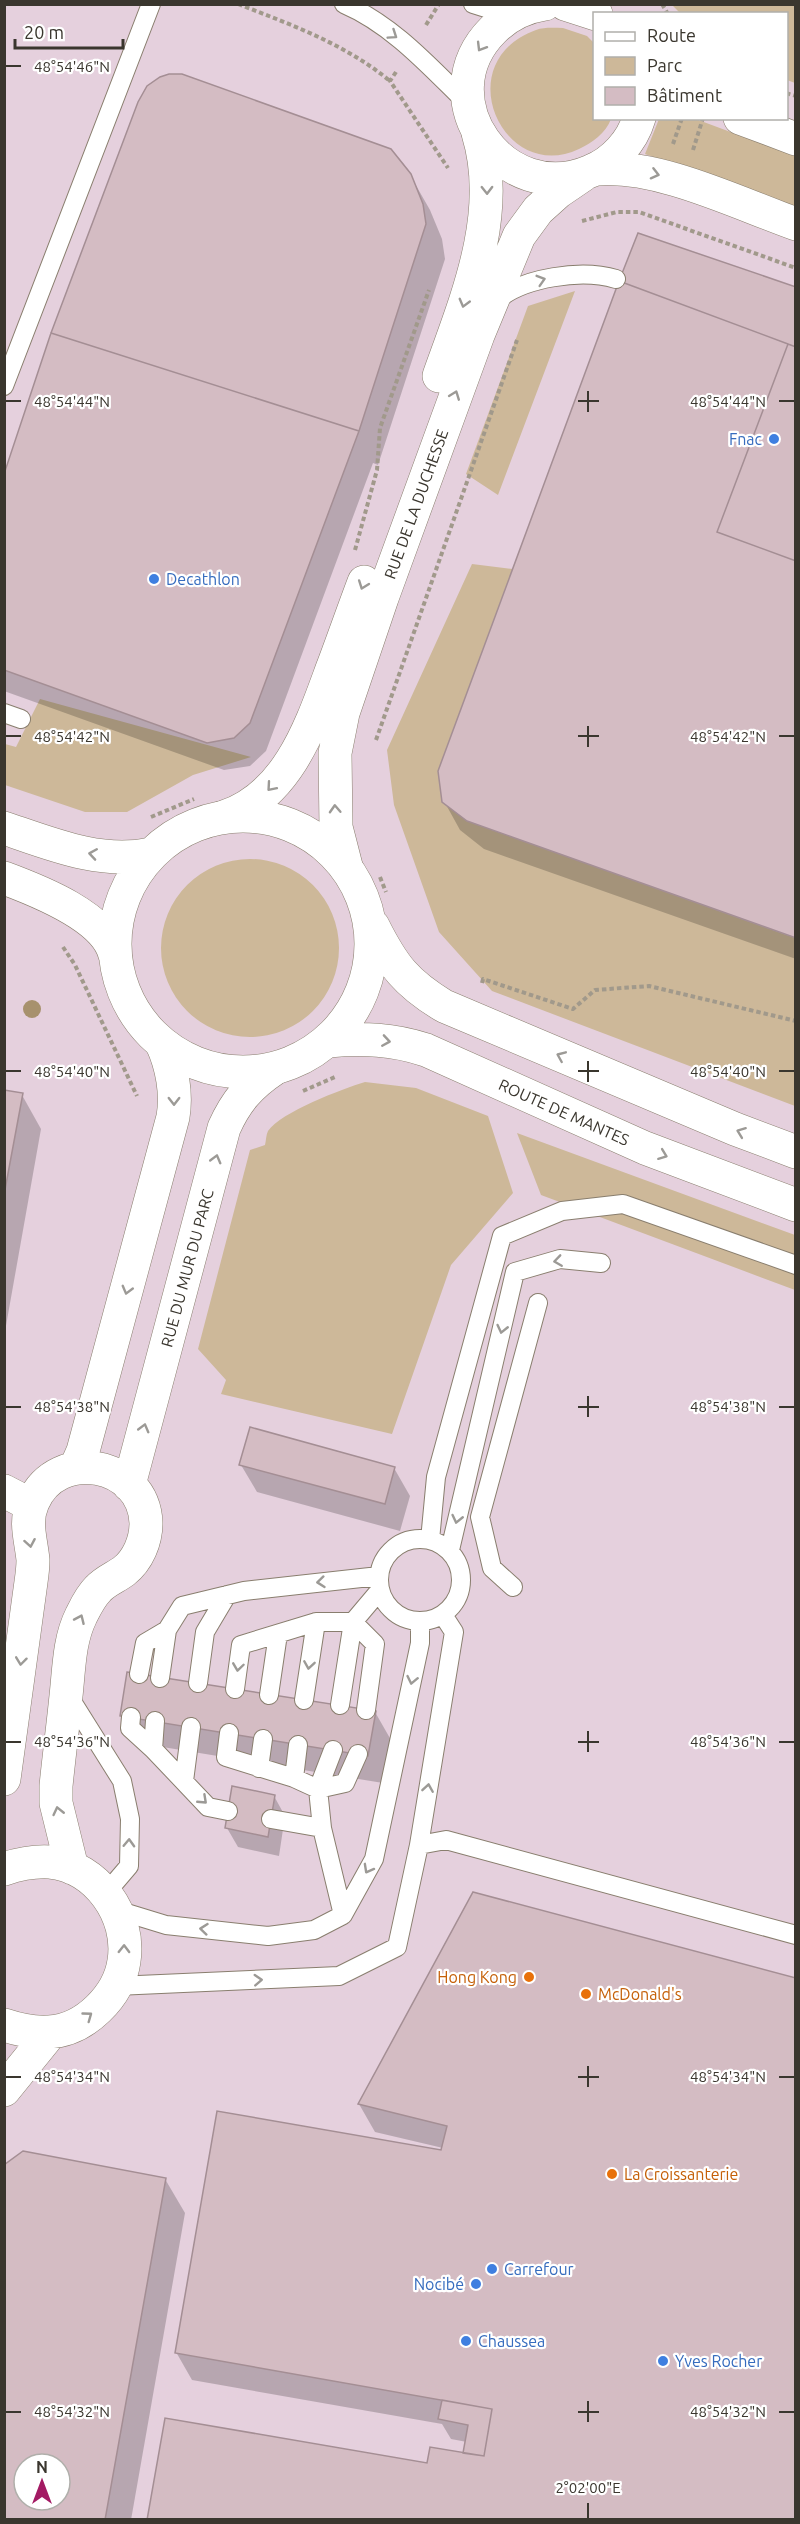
<svg xmlns="http://www.w3.org/2000/svg" width="800" height="2524" font-family="Ubuntu,sans-serif">
	<style>
		.commercial { fill: #e5d0dd; fill-rule: evenodd }
		.green { fill: #cdb899 }
		.shadow { fill: #0003; fill-rule: evenodd }
		.building { fill: #d4bcc3; stroke: #a48e94; stroke-width: 1.5; fill-rule: evenodd }
		.lines { fill: none; stroke-linecap: round; stroke-linejoin: round }
		.service-casing { stroke: #897e6e; stroke-width: 20 }
		.minor-casing { stroke: #897e6e; stroke-width: 34 }
		.tertiary-casing { stroke: #897e6e; stroke-width: 34 }
		.primary-casing { stroke: #897e6e; stroke-width: 34 }
		.path { stroke: #a1998b; stroke-width: 4; stroke-dasharray: 4.5 3; stroke-linecap: butt }
		.service { stroke: #fff; stroke-width: 18 }
		.minor { stroke: #fff; stroke-width: 33 }
		.tertiary { stroke: #fff; stroke-width: 33 }
		.primary { stroke: #fff; stroke-width: 33 }
		.tree { fill: #a7916d }
		.oneway { stroke: #9c9a96 }
		.ticks { fill: none; stroke: #3a362e; stroke-width: 2 }
		.shop-dot { fill: #3f7fe0; stroke: #fff; stroke-width: 2 }
		.food-dot { fill: #e8710a; stroke: #fff; stroke-width: 2 }
		.labels { text-anchor: middle; dominant-baseline: central; stroke-width: 4.5; stroke-linejoin: round; paint-order: stroke }
		.shop-label { font-size: 16px; fill: #366cbe; stroke: #fff; text-anchor: start }
		.street-label { font-size: 16px; fill: #3a362e; stroke: #fff }
		.food-label { font-size: 16px; fill: #c56008; stroke: #fff; text-anchor: start }
		.ticks-label { font-size: 15px; text-anchor: middle; fill: #3a362e; stroke: #fff; stroke-width: 4.5; stroke-linejoin: round; paint-order: stroke }
	</style>
	<rect width="100%" height="100%" fill="#ebdfcd"/>
	<path class="commercial" d="M5,5H672L680,13L594,14V118H786L787,80L796,83L795,2519L5,2520ZM24,2464H60V2500H24Z"/>
	<path class="green" d="M672,5H795V83L787,80L786,14L680,13Z
		M563,28L587,36L594,43V118L611,119C606,133 592,143 579,149C503,185 447,62 536,30C544,27 554,28 563,28Z
		M693,118L795,156V208L645,154L659,119Z
		M575,291L498,495L466,474L528,306Z
		M472,564L513,569L442,802L467,821L795,938V1106L492,991L439,932L394,805L387,750Z
		M40,699L251,757L193,775L127,812H85L5,785V744L16,747Z
		M161 948a89 89 0 1 1 178 0a89 89 0 1 1-178 0Z
		M365,1082L416,1088L488,1116L513,1193L451,1265L392,1434L221,1394L226,1380L198,1349L250,1150L265,1145C266,1141 266,1135 268,1131C281,1112 342,1089 365,1082Z
		M517,1133L795,1235V1290L541,1195Z"/>
	<path class="shadow" d="M410,175L430,210L442,239L445,259L378,465L373,463L266,751L250,766L224,770L4,691V479Z
		M796,288V959L484,849L460,830L444,801Z
		M4,1092L22,1095L41,1129L4,1337Z
		M241,1465L394,1468L410,1496L400,1531L257,1492Z
		M375,1712L391,1740L383,1783L138,1743L122,1715Z
		M274,1796L285,1816L279,1856L238,1847L227,1828Z
		M474,1894L796,2520H149L428,2465L465,2455L467,2442L451,2439L442,2424L192,2380L176,2352L442,2152L443,2148L375,2132L359,2104Z
		M4,2167L165,2179L185,2213L131,2520H4ZM24,2464H60V2500H24Z"/>
	<path class="building" d="M169,74H182L391,149L411,174L423,204L426,224L359,431L51,333L138,102L147,86L160,77Z
		M638,233L796,287V347L619,281Z
		M619,281L788,344L717,532L796,561V938L467,821L442,802L438,771Z
		M51,333L359,431L250,723L234,738L207,743L4,670V474Z
		M788,344L796,347V561L717,532Z
		M4,1090L23,1093L4,1195Z
		M250,1427L395,1467L385,1504L239,1465Z
		M127,1672L376,1711L368,1756L120,1716Z
		M232,1786L275,1795L268,1837L225,1828Z
		M473,1892L796,1978V2520H147L165,2418L427,2463L430,2447L484,2456L492,2409L175,2353L217,2111L441,2150L447,2126L358,2104Z
		M23,2151L166,2178L105,2520H4V2165ZM24,2464H60V2500H24Z
		M442,2400L492,2409L484,2456L463,2453L468,2425L438,2419Z"/>
	<g class="lines">
		<defs>
			<path id="service" d="M344,4C393,25 430,67 468,104
				M473,4L511,16
				M496,301C523,277 582,269 616,279
				M4,386L151,4
				M4,713L21,719
				M379 1580a41 41 0 1 1 82 0a41 41 0 1 1-82 0Z
				M430,1540L436,1477L502,1236L562,1211L623,1204L796,1265
				M450,1550L515,1272L560,1259L601,1263
				M513,1587L492,1568L480,1517L538,1303
				M353,1622L375,1644L366,1710
				M139,1674L145,1643L167,1630
				M160,1678L167,1630L182,1606L244,1591L379,1576
				M198,1683L205,1632L227,1595
				M235,1689L241,1645L316,1622
				M68,1695L122,1781L130,1819L129,1866L106,1893
				M269,1695L278,1634
				M304,1700L316,1622H353L380,1590
				M340,1705L353,1622
				M131,1717L130,1728L153,1749
				M155,1721L153,1749L208,1807L228,1811
				M229,1733L226,1757L294,1778L318,1789L322,1828
				M259,1768L263,1739
				M294,1778L298,1745
				M184,1781L191,1727
				M318,1789L345,1783L358,1754
				M318,1789L333,1750
				M271,1819L322,1828L343,1915
				M419,1845L446,1840L796,1935
				M117,1910L166,1925L268,1936L314,1930L343,1915L374,1859L420,1643V1622
				M116,1986L339,1976L397,1947L419,1845L454,1632L443,1615"/>
			<path id="minor" d="M545,4C525,7 507,16 493,30C425,98 504,209 591,171C613,162 632,142 639,118
				M565,4L596,14
				M740,118L796,139
				M597,169C659,164 737,203 796,224
				M439,376C466,300 503,214 478,133
				M224,817C288,796 311,726 332,669C343,640 353,611 364,582
				M346,866L336,827L335,753L343,713L382,598L478,335L519,236L538,210L558,192L583,175
				M4,1491L31,1505"/>
			<path id="tertiary" d="M76,1467L83,1451L173,1117C177,1093 172,1066 162,1044
				M129,1485L224,1128C236,1101 250,1085 274,1069
				M4,1779L31,1582C32,1575 33,1567 33,1560C31,1539 24,1522 33,1502C57,1446 144,1462 146,1523C146,1541 138,1560 124,1571C116,1577 105,1581 98,1589C90,1597 86,1606 81,1616C69,1640 69,1669 66,1696C63,1726 59,1756 56,1786V1803L72,1868
				M4,1869C19,1864 34,1861 50,1862C97,1867 131,1915 124,1961C119,1996 85,2030 49,2032C34,2033 19,2030 4,2025
				M4,2090L51,2032"/>
			<path id="primary" d="M115 944a128 128 0 1 1 256 0a128 128 0 1 1-256 0Z
				M4,828C51,844 101,865 151,854
				M4,878C39,891 106,917 115,955
				M373,926C393,966 406,983 444,1006L735,1129L796,1152
				M328,1041C363,1038 393,1039 426,1050L645,1148L796,1205"/>
		</defs>
		<use href="#service" class="service-casing"/>
		<use href="#minor" class="minor-casing"/>
		<use href="#tertiary" class="tertiary-casing"/>
		<use href="#primary" class="primary-casing"/>
		<path class="path" d="M238,4C292,25 345,44 390,81
			M662,4L668,14
			M426,25L439,4
			M396,72L390,81L448,168
			M786,93L796,96
			M673,144L682,118
			M693,150L703,118
			M582,221L617,212H639L796,268
			M355,550L377,470L380,428L429,290
			M376,740L517,340
			M151,817L194,799
			M380,877L386,892
			M63,947L75,965L137,1096
			M482,983L483,979L573,1009L595,990L649,986L796,1021
			M303,1091L335,1077"/>
		<use href="#service" class="service"/>
		<use href="#minor" class="minor"/>
		<use href="#tertiary" class="tertiary"/>
		<use href="#primary" class="primary"/>
	</g>
	<circle class="tree" cx="32" cy="1009" r="9"/>
	<defs><path id="oneway-chevron" d="M-2-3.5L2.5 0L-2 3.5" fill="none" stroke-width="1.6" stroke-linecap="round" stroke-linejoin="round" transform="scale(1.5)"/></defs>
	<g class="oneway">
		<use href="#oneway-chevron" transform="translate(393 35) rotate(34)"/>
		<use href="#oneway-chevron" transform="translate(481 47) rotate(121)"/>
		<use href="#oneway-chevron" transform="translate(655 174) rotate(14)"/>
		<use href="#oneway-chevron" transform="translate(487 190) rotate(89)"/>
		<use href="#oneway-chevron" transform="translate(541 280) rotate(-17)"/>
		<use href="#oneway-chevron" transform="translate(464 303) rotate(105)"/>
		<use href="#oneway-chevron" transform="translate(455 395) rotate(-69)"/>
		<use href="#oneway-chevron" transform="translate(363 585) rotate(110)"/>
		<use href="#oneway-chevron" transform="translate(271 787) rotate(131)"/>
		<use href="#oneway-chevron" transform="translate(335 809) rotate(-93)"/>
		<use href="#oneway-chevron" transform="translate(93 854) rotate(-171)"/>
		<use href="#oneway-chevron" transform="translate(386 1041) rotate(9)"/>
		<use href="#oneway-chevron" transform="translate(561 1056) rotate(-157)"/>
		<use href="#oneway-chevron" transform="translate(174 1101) rotate(90)"/>
		<use href="#oneway-chevron" transform="translate(741 1132) rotate(-159)"/>
		<use href="#oneway-chevron" transform="translate(663 1155) rotate(21)"/>
		<use href="#oneway-chevron" transform="translate(216 1159) rotate(-75)"/>
		<use href="#oneway-chevron" transform="translate(558 1261) rotate(172)"/>
		<use href="#oneway-chevron" transform="translate(127 1290) rotate(105)"/>
		<use href="#oneway-chevron" transform="translate(502 1329) rotate(103)"/>
		<use href="#oneway-chevron" transform="translate(144 1428) rotate(-75)"/>
		<use href="#oneway-chevron" transform="translate(457 1519) rotate(103)"/>
		<use href="#oneway-chevron" transform="translate(30 1543) rotate(80)"/>
		<use href="#oneway-chevron" transform="translate(321 1582) rotate(174)"/>
		<use href="#oneway-chevron" transform="translate(80 1619) rotate(-66)"/>
		<use href="#oneway-chevron" transform="translate(21 1661) rotate(97)"/>
		<use href="#oneway-chevron" transform="translate(309 1665) rotate(99)"/>
		<use href="#oneway-chevron" transform="translate(238 1667) rotate(98)"/>
		<use href="#oneway-chevron" transform="translate(412 1680) rotate(102)"/>
		<use href="#oneway-chevron" transform="translate(428 1788) rotate(-81)"/>
		<use href="#oneway-chevron" transform="translate(203 1800) rotate(43)"/>
		<use href="#oneway-chevron" transform="translate(58 1811) rotate(-103)"/>
		<use href="#oneway-chevron" transform="translate(129 1843) rotate(-88)"/>
		<use href="#oneway-chevron" transform="translate(368 1869) rotate(119)"/>
		<use href="#oneway-chevron" transform="translate(204 1929) rotate(-174)"/>
		<use href="#oneway-chevron" transform="translate(124 1949) rotate(-89)"/>
		<use href="#oneway-chevron" transform="translate(258 1980) rotate(-3)"/>
		<use href="#oneway-chevron" transform="translate(88 2016) rotate(-36)"/>
	</g>
	<path class="ticks" d="M6,66H21M588,391V412M6,401H21M578,401H599M779,401H794M588,726V747M6,736H21M578,736H599M779,736H794M588,1061V1082M6,1071H21M578,1071H599M779,1071H794M588,1396V1417M6,1407H21M578,1407H599M779,1407H794M588,1731V1752M6,1742H21M578,1742H599M779,1742H794M588,2066V2087M6,2077H21M578,2077H599M779,2077H794M588,2401V2422M6,2412H21M578,2412H599M779,2412H794M588,2503V2518"/>
	<g class="shop-dot">
		<circle cx="774" cy="439" r="6"/>
		<circle cx="154" cy="579" r="6"/>
		<circle cx="492" cy="2269" r="6"/>
		<circle cx="476" cy="2284" r="6"/>
		<circle cx="466" cy="2341" r="6"/>
		<circle cx="663" cy="2361" r="6"/>
	</g>
	<g class="food-dot">
		<circle cx="529" cy="1977" r="6"/>
		<circle cx="586" cy="1994" r="6"/>
		<circle cx="612" cy="2174" r="6"/>
	</g>
	<g class="labels">
		<g class="shop-label">
			<text x="762" y="439" text-anchor="end">Fnac</text>
			<text x="166" y="579">Decathlon</text>
			<text x="504" y="2269">Carrefour</text>
			<text x="464" y="2284" text-anchor="end">Nocibé</text>
			<text x="478" y="2341">Chaussea</text>
			<text x="675" y="2361">Yves Rocher</text>
		</g>
		<g class="street-label">
			<text transform="translate(416 504) rotate(-70)">RUE DE LA DUCHESSE</text>
			<text transform="translate(564 1112) rotate(24)">ROUTE DE MANTES</text>
			<text transform="translate(187 1268) rotate(-75)">RUE DU MUR DU PARC</text>
		</g>
		<g class="food-label">
			<text x="517" y="1977" text-anchor="end">Hong Kong</text>
			<text x="598" y="1994">McDonald's</text>
			<text x="624" y="2174">La Croissanterie</text>
		</g>
	</g>
	<g class="ticks-label">
		<text x="72" y="72">48°54'46"N</text>
		<text x="72" y="407">48°54'44"N</text>
		<text x="728" y="407">48°54'44"N</text>
		<text x="72" y="742">48°54'42"N</text>
		<text x="728" y="742">48°54'42"N</text>
		<text x="72" y="1077">48°54'40"N</text>
		<text x="728" y="1077">48°54'40"N</text>
		<text x="72" y="1412">48°54'38"N</text>
		<text x="728" y="1412">48°54'38"N</text>
		<text x="72" y="1747">48°54'36"N</text>
		<text x="728" y="1747">48°54'36"N</text>
		<text x="72" y="2082">48°54'34"N</text>
		<text x="728" y="2082">48°54'34"N</text>
		<text x="72" y="2417">48°54'32"N</text>
		<text x="728" y="2417">48°54'32"N</text>
		<text x="588" y="2493">2°02'00"E</text>
	</g>
	<rect width="800" height="2524" fill="none" stroke="#3a362e" stroke-width="12"/>
	<rect x="593" y="12" width="195" height="108" fill="#ffffff" stroke="#b0afab" stroke-width="1.5"/>
	<rect x="605" y="32" width="30" height="9" fill="#ffffff" stroke="#b0afab" stroke-width="1.5"/>
	<text x="647" y="42" font-size="18" fill="#3a362e">Route</text>
	<rect x="605" y="57" width="30" height="18" fill="#cdb899" stroke="#b0afab" stroke-width="1.5"/>
	<text x="647" y="72" font-size="18" fill="#3a362e">Parc</text>
	<rect x="605" y="87" width="30" height="18" fill="#d4bcc3" stroke="#b0afab" stroke-width="1.5"/>
	<text x="647" y="102" font-size="18" fill="#3a362e">Bâtiment</text>
	<g transform="translate(42 2482)"><circle r="28" fill="#ffffff" stroke="#b0afab" stroke-width="1.5"/>
	<path d="M0-4.5L10 22L0 15L-10 22Z" fill="#a31a63"/>
	<text y="-9" font-size="16" font-weight="bold" text-anchor="middle" fill="#3a362e">N</text>
	</g>
	<path d="M15 39v9h108v-9" fill="none" stroke="#3a362e" stroke-width="3"/>
	<text x="24" y="39" font-size="18" fill="#3a362e" stroke="#ffffff" stroke-width="4.5" paint-order="stroke">20 m</text>
</svg>
